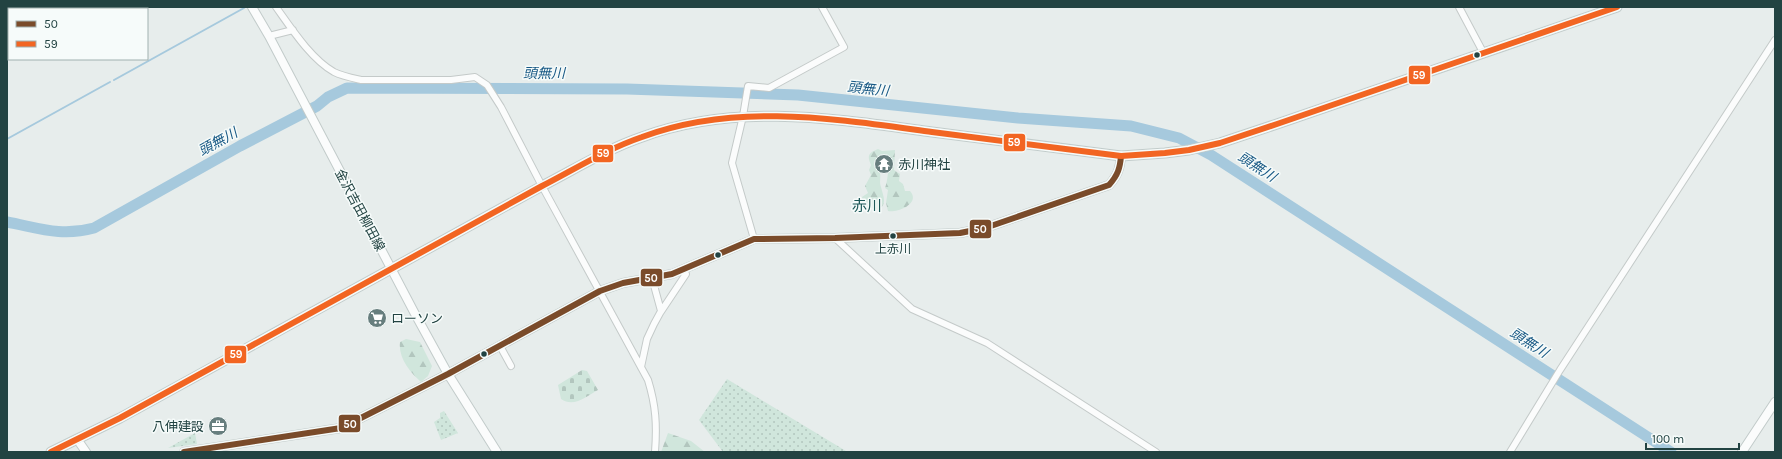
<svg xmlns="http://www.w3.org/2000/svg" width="1782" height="459" font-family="Karla,'Noto Sans JP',sans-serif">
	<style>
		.grass { fill: url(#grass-dots) }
		.forest { fill: url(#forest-firs) }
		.cemetery { fill: url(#cemetery-stones) }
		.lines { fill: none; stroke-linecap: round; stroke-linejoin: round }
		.stream { stroke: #a6c9dd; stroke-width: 2 }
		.river { stroke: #a6c9dd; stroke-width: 11 }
		.street-casing { stroke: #c4cac9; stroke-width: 8 }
		.secondary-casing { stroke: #c2cbca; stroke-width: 10 }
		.primary-casing { stroke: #c2cccb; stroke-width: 11 }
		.street { stroke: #fbfcfc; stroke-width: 6 }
		.secondary { stroke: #fbfcfc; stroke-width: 8 }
		.primary { stroke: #ced8d7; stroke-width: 9 }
		.bus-1-casing { stroke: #f6fbfa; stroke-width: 9 }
		.bus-2-casing { stroke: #f6fbfa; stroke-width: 9 }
		.bus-1 { stroke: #7a4b2a; stroke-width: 6 }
		.bus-2 { stroke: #f26522; stroke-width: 6 }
		.bus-dot { fill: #224342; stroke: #f6fbfa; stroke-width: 1.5 }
		.labels { text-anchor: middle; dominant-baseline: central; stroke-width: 3; stroke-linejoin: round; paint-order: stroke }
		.bus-label { font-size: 12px; fill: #224342; stroke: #f6fbfa }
		.poi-label { font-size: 13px; fill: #224342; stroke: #f6fbfa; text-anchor: start }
		.street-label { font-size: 13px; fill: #224342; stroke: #f6fbfa }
		.water-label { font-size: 14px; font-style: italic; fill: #175884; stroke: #f6fbfa }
		.quarter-label { font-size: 15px; fill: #1c5757; stroke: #f6fbfa }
		.line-badge { stroke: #f6fbfa; stroke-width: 1.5 }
		.badge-label { font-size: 11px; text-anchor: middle; font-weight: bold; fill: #fff }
	</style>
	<defs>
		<pattern id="grass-dots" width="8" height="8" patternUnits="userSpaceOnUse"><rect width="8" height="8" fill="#d0e6dc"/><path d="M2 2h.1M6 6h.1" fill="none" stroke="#b2c6be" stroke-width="1.8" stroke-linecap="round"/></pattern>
		<pattern id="forest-firs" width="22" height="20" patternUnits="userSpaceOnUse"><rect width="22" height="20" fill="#d0e6dc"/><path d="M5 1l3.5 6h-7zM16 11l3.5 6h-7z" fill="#b2c6be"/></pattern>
		<pattern id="cemetery-stones" width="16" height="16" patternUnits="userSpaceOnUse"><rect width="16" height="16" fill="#d0e6dc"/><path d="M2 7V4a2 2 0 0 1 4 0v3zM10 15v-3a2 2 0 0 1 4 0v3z" fill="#b2c6be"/></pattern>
	</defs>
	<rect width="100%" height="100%" fill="#e7edec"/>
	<path class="grass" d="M727,379L846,451L723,452L699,420Z
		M444,411L458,433L441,440L434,422L440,418V413Z
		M195,433L197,444L168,448Z"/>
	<path class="forest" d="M878,149L882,151L895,150L894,170L900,174L899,181L903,184L905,191H910C921,203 898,213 888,211L886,203L888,190L885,188C888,180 888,170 889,162L885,157L881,159L877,169L880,173C881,178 879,182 881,187C883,196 888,204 878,210L869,207L863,200L862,197L868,193L865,186L871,175L869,170L871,165C867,156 868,153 878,149Z
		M406,339L420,342L432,366L428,376L421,382C410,372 398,358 400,342Z
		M668,433L691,441L705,452H661Z"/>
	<path class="cemetery" d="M582,370L587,371L598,390C587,396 574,408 561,399L558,385Z"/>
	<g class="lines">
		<path class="stream" d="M14,9L18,7
			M7,13L9,12
			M114,80L244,8
			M7,139L110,82"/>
		<path class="river" d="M7,222C39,228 61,237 94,228L240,146L317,106L328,97L347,88L627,89L798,95L1018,118L1131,126L1179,138L1211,155L1671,452"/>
		<defs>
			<path id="street" d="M276,7C291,28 311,59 334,72C342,76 352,78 361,80H451L475,77L487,85L501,107L542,186L648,380C656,406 657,425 655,452
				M1459,7L1484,54
				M269,36L293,30
				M835,238L912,309L987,343L1156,452
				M754,239L732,163L743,116L748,86L769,88L844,47L822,7
				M652,278L661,311
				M500,346L511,366
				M641,367L647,339L654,324L660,313L686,274L684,270
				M1510,452L1560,370L1775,40"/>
			<path id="secondary" d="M252,7L269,36L414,312L448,374L497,452
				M77,439L86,452
				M184,452L341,428L448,374L600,291L623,283L672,274L754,239L835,238L960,233L985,228L1109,185C1118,175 1120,168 1121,156
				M1742,452L1775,402"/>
			<path id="primary" d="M51,452L120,418L542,186C575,169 607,149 642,137C736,102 836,119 932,132C995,140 1058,148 1121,156L1165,153L1189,150L1220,143L1277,124L1617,7"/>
		</defs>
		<use href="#street" class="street-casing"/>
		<use href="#secondary" class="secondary-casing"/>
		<use href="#primary" class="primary-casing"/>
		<use href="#street" class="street"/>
		<use href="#secondary" class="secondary"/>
		<use href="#primary" class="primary"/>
		<defs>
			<path id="bus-1" d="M184,452L341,428L448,374L600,291L623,283L672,274L754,239L835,238L960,233L985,228L1109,185C1118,175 1120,168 1121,156"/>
			<path id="bus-2" d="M51,452L120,418L542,186C575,169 607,149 642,137C736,102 836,119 932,132C995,140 1058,148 1121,156L1165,153L1189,150L1220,143L1277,124L1617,7"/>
		</defs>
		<use href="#bus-1" class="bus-1-casing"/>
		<use href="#bus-2" class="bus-2-casing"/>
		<use href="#bus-1" class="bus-1"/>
		<use href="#bus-2" class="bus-2"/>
	</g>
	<defs>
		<symbol id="temple-disc" viewBox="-11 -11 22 22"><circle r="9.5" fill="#677e7e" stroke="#f6fbfa"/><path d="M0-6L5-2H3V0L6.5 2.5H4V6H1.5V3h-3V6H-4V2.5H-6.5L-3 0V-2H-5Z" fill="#fff"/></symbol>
		<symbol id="supermarket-disc" viewBox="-11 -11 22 22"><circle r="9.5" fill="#677e7e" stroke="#f6fbfa"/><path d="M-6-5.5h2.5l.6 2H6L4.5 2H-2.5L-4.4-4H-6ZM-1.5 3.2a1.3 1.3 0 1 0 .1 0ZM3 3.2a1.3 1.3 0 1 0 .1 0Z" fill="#fff"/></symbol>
		<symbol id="office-disc" viewBox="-11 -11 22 22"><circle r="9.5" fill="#677e7e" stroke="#f6fbfa"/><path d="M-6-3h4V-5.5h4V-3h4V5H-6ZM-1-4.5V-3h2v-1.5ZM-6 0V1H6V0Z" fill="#fff"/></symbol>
	</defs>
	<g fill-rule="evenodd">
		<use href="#temple-disc" x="873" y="153" width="22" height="22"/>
		<use href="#supermarket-disc" x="366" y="307" width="22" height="22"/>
		<use href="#office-disc" x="207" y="415" width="22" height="22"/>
	</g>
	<g class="bus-dot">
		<circle cx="1477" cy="55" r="3.5"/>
		<circle cx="893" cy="236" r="3.5"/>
		<circle cx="718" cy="255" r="3.5"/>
		<circle cx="484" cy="354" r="3.5"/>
	</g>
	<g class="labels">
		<g class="bus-label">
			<text x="893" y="249">上赤川</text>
		</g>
		<g class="poi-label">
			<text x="898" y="164">赤川神社</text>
			<text x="391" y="318">ローソン</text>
			<text x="204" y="426" text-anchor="end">八伸建設</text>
		</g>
		<g class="street-label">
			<text transform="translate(360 210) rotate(62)">金沢吉田柳田線</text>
		</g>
		<g class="water-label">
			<text x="544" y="73">頭無川</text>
			<text transform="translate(868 89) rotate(6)">頭無川</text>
			<text transform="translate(218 142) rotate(-29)">頭無川</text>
			<text transform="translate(1257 167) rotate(33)">頭無川</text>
			<text transform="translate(1529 343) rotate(33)">頭無川</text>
		</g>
		<g class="quarter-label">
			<text x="867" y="206">赤川</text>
		</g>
	</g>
	<g class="line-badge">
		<rect x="1408" y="65" width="23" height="20" rx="4" fill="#f26522"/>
		<rect x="1003" y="133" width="23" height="19" rx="4" fill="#f26522"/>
		<rect x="592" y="144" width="22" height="19" rx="4" fill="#f26522"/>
		<rect x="969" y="219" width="23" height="20" rx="4" fill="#7a4b2a"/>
		<rect x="640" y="268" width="23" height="19" rx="4" fill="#7a4b2a"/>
		<rect x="224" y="345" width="23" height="19" rx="4" fill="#f26522"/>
		<rect x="338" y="414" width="23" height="19" rx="4" fill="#7a4b2a"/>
	</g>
	<g class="badge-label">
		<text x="1419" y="79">59</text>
		<text x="1014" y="146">59</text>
		<text x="603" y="157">59</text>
		<text x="980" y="233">50</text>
		<text x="651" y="282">50</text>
		<text x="236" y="358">59</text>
		<text x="350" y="428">50</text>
	</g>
	<rect width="1782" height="459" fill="none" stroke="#224342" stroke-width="16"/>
	<rect x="8" y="8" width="140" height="52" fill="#f6fbfa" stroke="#a1b1b0"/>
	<rect x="16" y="21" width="20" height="6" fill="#7a4b2a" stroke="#a1b1b0"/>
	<text x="44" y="28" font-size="12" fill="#224342">50</text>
	<rect x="16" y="41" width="20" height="6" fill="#f26522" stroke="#a1b1b0"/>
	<text x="44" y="48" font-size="12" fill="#224342">59</text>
	<path d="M1646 443v6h93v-6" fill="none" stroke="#224342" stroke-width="2"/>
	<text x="1652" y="443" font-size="12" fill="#224342" stroke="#f6fbfa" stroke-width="3" paint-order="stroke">100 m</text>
</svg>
